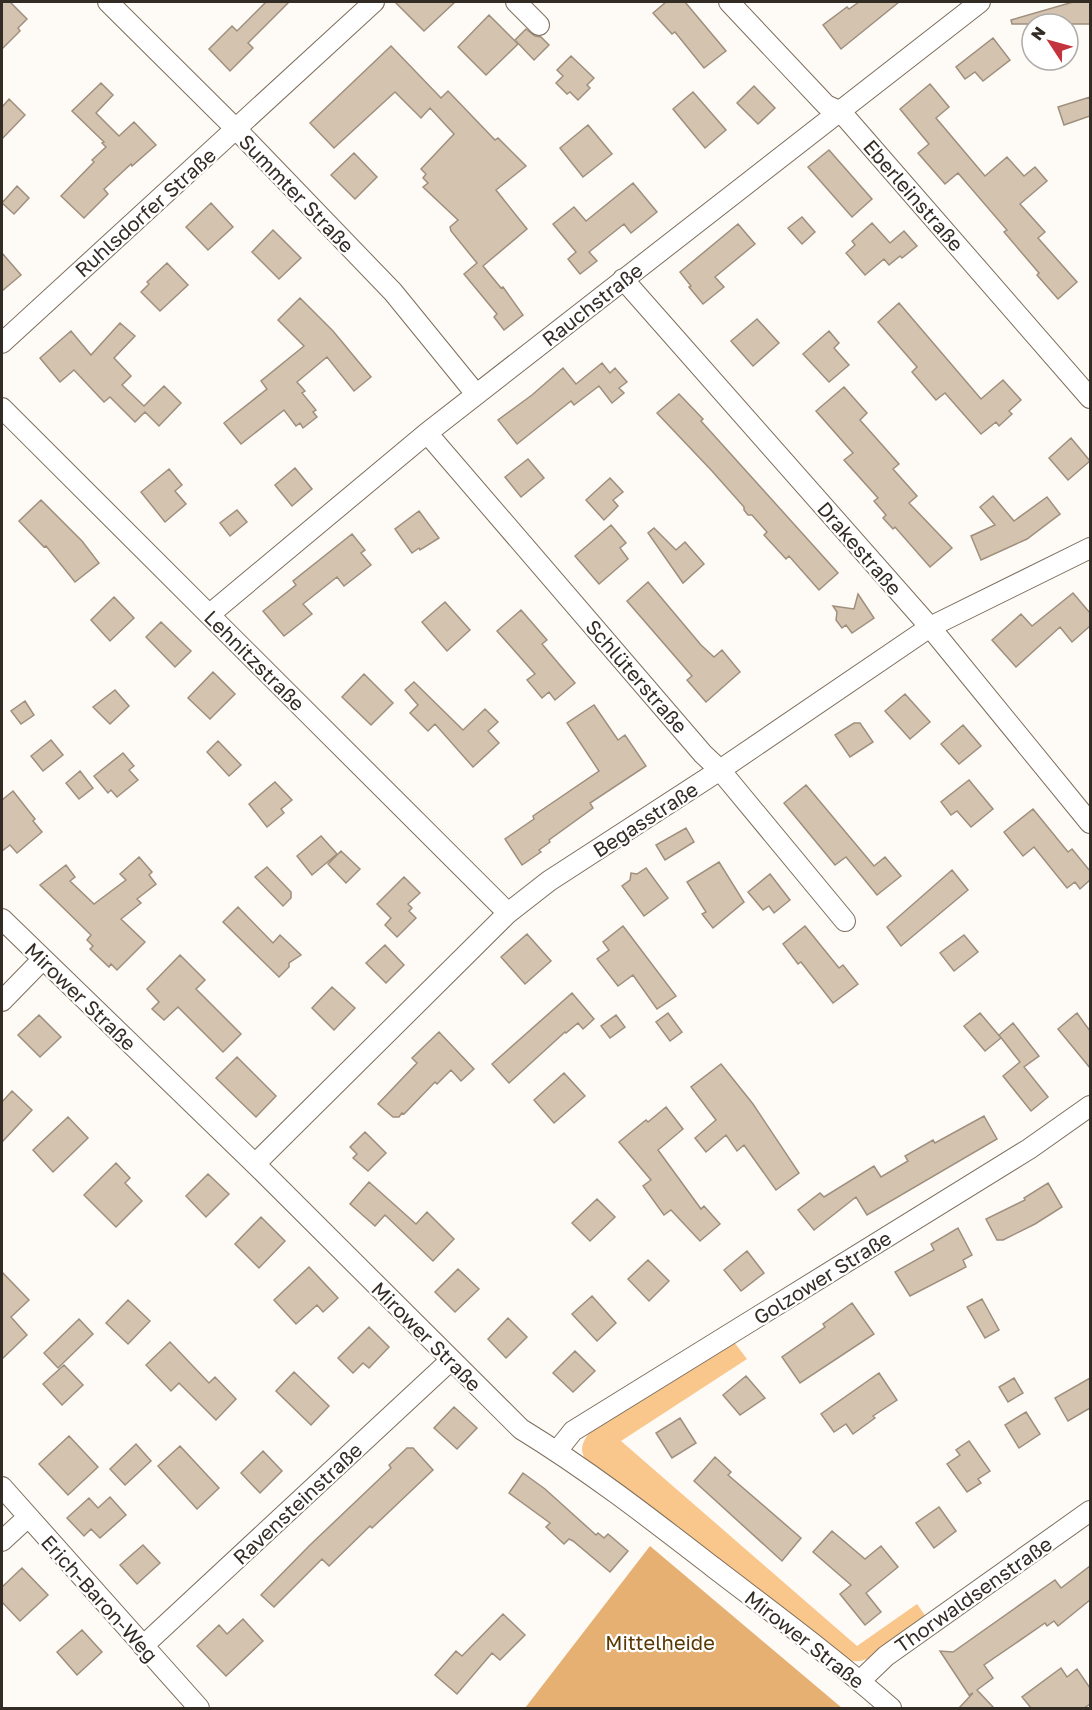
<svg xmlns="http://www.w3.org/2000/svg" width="1092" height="1710" font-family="'Golos Text',sans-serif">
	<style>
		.green { fill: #f9c68b }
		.forest { fill: #e5b072 }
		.building { fill: #d4c3af; stroke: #9f8f7d; stroke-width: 1.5 }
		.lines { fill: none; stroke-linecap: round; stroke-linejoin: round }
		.minor-casing { stroke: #7e6f5d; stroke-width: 22 }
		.minor { stroke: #fff; stroke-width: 20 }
		.labels { text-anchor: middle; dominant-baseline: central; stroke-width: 4.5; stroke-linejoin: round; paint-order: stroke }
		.street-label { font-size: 20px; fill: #332c25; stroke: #fff }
		.park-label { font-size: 20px; fill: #5a3803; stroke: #fff }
	</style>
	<rect width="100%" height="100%" fill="#fefbf7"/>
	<path class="green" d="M734,1342L747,1359L621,1441L857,1646L917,1604L927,1618C911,1629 873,1665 853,1661C849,1660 844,1656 840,1654L588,1464C580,1451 580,1446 589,1433Z"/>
	<path class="forest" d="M650,1546L842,1708H525Z"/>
	<path class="building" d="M2,2H10L27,19L18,28L20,31L2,49Z
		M266,2H289L248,43L253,48L230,71L209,49L232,26L237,31Z
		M395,2H455L424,31Z
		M666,2H685L726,51L704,68L675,32L672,34L653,13Z
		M859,2H899L841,49L823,25L847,7L849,9Z
		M1073,2H1090V24H1012L1011,20Z
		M489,15L518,44L486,75L458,47Z
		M526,29L535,36L541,37L549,45L534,60L515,40Z
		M993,38L1010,60L983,81L975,72L965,79L956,67Z
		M391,46L441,98L448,91L495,140L498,138L526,166L496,190L527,229L483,266L501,288L503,287L523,315L504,330L494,317L497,314L464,274L477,263L451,231L450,227L458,220L423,187L428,183L423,178L426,174L421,169L454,134L430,108L421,118L395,92L334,148L310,123Z
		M571,56L594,78L587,85L590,88L578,100L570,92L567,94L556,83L563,76L557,70Z
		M101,83L113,95L96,113L119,136L134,122L156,145L132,166L131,164L104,189L108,194L84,218L61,196L94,162L92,160L106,147L102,143L104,142L72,111Z
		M930,84L949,107L936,118L985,176L1007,157L1024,176L1035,167L1047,181L1020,204L1045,232L1038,238L1077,282L1058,299L1037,275L1039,273L1004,232L1007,230L958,173L945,184L918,153L929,144L900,109Z
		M754,86L775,108L758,124L737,103Z
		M693,92L726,130L705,148L673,109Z
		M1090,97V116L1064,125L1058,107Z
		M9,99L25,115L2,139V107Z
		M588,125L612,154L583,177L560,148Z
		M829,150L872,199L852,217L808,167Z
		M354,153L377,177L355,199L331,175Z
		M633,183L657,212L631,233L624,224L589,252L597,261L580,274L568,259L576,252L553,224L574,207L586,221Z
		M17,186L29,198L14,214L2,203Z
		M211,203L233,227L208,250L186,227Z
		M802,217L815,232L802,244L788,228Z
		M872,223L890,243L904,231L917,246L902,258L900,256L889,265L884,259L865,275L846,253L855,245L852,241Z
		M738,224L755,244L715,277L724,287L703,304L689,287L691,286L680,272Z
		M273,230L301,258L279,279L252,252Z
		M2,253L21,275L2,291Z
		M167,263L188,285L160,311L141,292L149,284L147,282Z
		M300,298L333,331L371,377L354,391L327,357L297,382L305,391L302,393L316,410L313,412L317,417L303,428L300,423L296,426L284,410L241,444L224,423L267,389L261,381L304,346L278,320Z
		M899,303L981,399L1003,380L1021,400L1009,411L1012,414L999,426L996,422L981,434L945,393L936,400L912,372L917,367L878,322Z
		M757,319L779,343L753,366L731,341Z
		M120,323L135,336L114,358L131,376L122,385L144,406L164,386L181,403L159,426L145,412L135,422L110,397L104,402L74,370L60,382L40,358L71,331L91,355Z
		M829,331L839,343L834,348L849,365L829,382L803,354Z
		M602,363L610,373L615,368L627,382L619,388L624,393L612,403L599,386L574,405L571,401L517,444L498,420L532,395L563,368L576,384Z
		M844,387L867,413L860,420L899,464L893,469L917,496L909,503L952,548L930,567L895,527L893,529L883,518L886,515L874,501L878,498L844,460L853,453L816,411Z
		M679,394L703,419L701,421L838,573L819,590L789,556L786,559L764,535L767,532L752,515H748L744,510V507L712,471L657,413Z
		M1071,438L1090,461L1068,480L1049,458Z
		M528,459L544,478L521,497L505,477Z
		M295,468L312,489L292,506L275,485Z
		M169,469L182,485L175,491L186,504L165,522L141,492Z
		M610,478L623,492L613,500L618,506L604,520L586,500Z
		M993,496L1014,521L1047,497L1060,514L1027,539L981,560L971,536L995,525L980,507Z
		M41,500L82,541L99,563L75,582L46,546L44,547L19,521Z
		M237,510L247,522L230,536L220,523Z
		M419,511L439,538L420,550L419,548L412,553L395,529Z
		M611,525L626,543L620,548L628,559L599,584L575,556Z
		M654,528L676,550L685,542L704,564L683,583L648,533Z
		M352,534L365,550L361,553L371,565L344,586L337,577L303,604L312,614L284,636L263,611L296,585L293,581Z
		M648,582L701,645L714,657L722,650L740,672L706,702L687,680L692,676L627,601Z
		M1073,593L1090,613V626L1072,642L1060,627L1016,667L992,640L1021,614L1032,626Z
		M858,594L874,618L852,633L846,625L842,628L836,620L837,612L833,606L854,609Z
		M114,597L134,618L110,641L91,620Z
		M445,602L470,630L447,651L422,622Z
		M521,610L547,640L542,644L575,683L555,700L549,692L542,698L527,680L535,674L497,631Z
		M161,622L191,651L175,667L146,637Z
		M213,672L235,694L210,719L188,698Z
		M364,674L393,703L371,725L342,697Z
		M414,682L463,730L485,709L498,722L488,731L499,743L473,767L435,724L428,731L410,713L418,705L405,690Z
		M115,690L129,706L110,724L93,707Z
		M905,694L930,722L910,739L885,711Z
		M25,701L34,715L21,724L11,711Z
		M594,705L618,740L625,735L646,766L590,803L593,808L549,840L550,842L539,850L541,852L522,865L505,839L534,819L533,816L599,771L567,723Z
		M854,723H860L873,742L850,757L835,735Z
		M963,725L981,746L959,764L941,744Z
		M51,740L63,755L43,771L31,756Z
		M218,741L241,765L229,776L207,752Z
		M123,753L134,766L129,770L138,780L117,797L111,790L108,793L94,776Z
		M80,771L93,788L79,799L66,783Z
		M969,780L993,809L971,827L957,811L951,815L941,802Z
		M275,782L292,800L281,809L284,813L267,827L249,804Z
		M806,785L874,866L885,857L901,876L877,895L846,857L835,865L784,803Z
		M13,791L35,819L33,821L42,832L17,853L10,845L2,851V800Z
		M1033,809L1068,852L1072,849L1090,871V880L1080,889L1075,882L1067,888L1034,847L1023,856L1004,832Z
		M686,828L694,842L665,860L656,845Z
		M321,836L337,854L312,875L297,856Z
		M341,851L360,869L346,883L328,864Z
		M139,857L152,872L149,875L156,884L137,899L141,903L121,919L145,942L117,970L111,964L109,967L90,949L93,946L87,940L91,935L40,885L66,865L75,877L70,881L94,904L126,880L120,874Z
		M719,862L744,902L713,928L702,914L706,912L687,882Z
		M267,867L291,892V898L283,906L255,877Z
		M646,868L668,898L644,916L622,886L630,880L631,873L637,874Z
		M952,870L968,890L901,946L887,927Z
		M770,874L790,900L774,913L769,906L763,910L748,892Z
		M404,877L420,893L408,904L412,908L409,911L416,918L397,937L385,925L391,918L377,904Z
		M238,907L273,943L280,935L301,955L289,963V967L279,977L223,922Z
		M623,926L676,996L657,1009L633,975L618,986L597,959L609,950L603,942Z
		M805,926L839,968L843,965L858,984L833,1003L801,962L798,964L783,944Z
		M527,934L551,961L525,984L501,957Z
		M964,935L978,952L954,971L940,953Z
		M385,945L404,965L386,983L366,963Z
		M180,955L205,980L196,989L241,1034L223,1052L178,1007L164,1020L152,1009L159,1002L147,989Z
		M332,987L355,1008L334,1030L312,1008Z
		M572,993L594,1019L583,1029L578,1023L566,1033L565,1032L509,1083L492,1064Z
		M668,1013L682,1032L670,1041L656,1022Z
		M980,1013L1001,1038L985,1051L964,1026Z
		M1077,1013L1090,1031V1068L1058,1029Z
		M39,1015L61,1037L40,1057L18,1035Z
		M616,1015L625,1027L610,1038L601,1026Z
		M1013,1023L1039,1056L1024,1067L1048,1097L1031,1111L1003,1076L1020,1062L999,1035Z
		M439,1032L474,1069L461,1081L451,1070L437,1084L435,1082L404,1114L402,1113L399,1117H393L378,1104L417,1063L412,1058Z
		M237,1057L276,1096L256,1117L216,1078Z
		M721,1064L753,1104L799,1173L776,1190L744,1145L737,1151L726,1135L706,1152L695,1138L716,1120L691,1087Z
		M564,1073L585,1096L554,1123L534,1100Z
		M12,1091L32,1110L2,1142V1102Z
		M666,1107L683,1129L658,1150L701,1209L704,1206L720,1224L700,1241L671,1210L664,1215L643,1186L651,1180L619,1142L646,1120L648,1122Z
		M984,1116L997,1139L867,1215L856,1197L814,1230L798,1210L820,1193L824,1197L874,1166L881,1177L908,1161L905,1156L933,1140L935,1143Z
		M68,1117L88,1138L53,1172L33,1150Z
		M365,1132L386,1153L368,1171L353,1158L357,1154L350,1147Z
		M116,1163L130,1178L125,1183L142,1201L116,1227L84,1195Z
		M208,1174L229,1194L206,1217L186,1196Z
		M369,1182L416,1224L427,1212L454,1239L433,1261L385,1215L375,1226L350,1204Z
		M1048,1183L1062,1207L1035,1224L1003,1240H997L986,1219L1025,1200L1024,1198Z
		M597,1199L615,1217L590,1241L572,1223Z
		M261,1217L285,1241L259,1268L235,1244Z
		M958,1228L972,1255L963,1260L966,1267L910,1296L895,1272L934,1250L931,1244Z
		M747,1251L764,1273L741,1291L724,1270Z
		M648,1260L669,1281L649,1301L628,1279Z
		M309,1267L338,1298L323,1312L317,1305L296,1324L274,1300Z
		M458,1269L479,1289L455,1312L435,1292Z
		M2,1272L29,1300L11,1317L27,1335L2,1359Z
		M592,1296L616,1323L597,1341L572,1314Z
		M982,1299L999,1330L985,1338L967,1307Z
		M128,1300L150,1321L128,1344L106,1323Z
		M852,1303L874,1334L800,1383L782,1357L825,1327L823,1324Z
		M508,1318L527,1337L506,1358L488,1339Z
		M79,1319L93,1334L58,1368L44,1353Z
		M369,1327L389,1347L369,1368L363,1363L353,1373L338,1358Z
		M170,1342L209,1383L215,1377L236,1399L216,1420L179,1383L171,1391L146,1365Z
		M575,1351L595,1371L573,1392L553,1373Z
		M64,1365L83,1385L62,1405L43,1384Z
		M294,1372L329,1406L311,1425L276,1391Z
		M879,1373L897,1400L873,1416L875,1418L853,1434L846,1424L834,1432L821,1414Z
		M746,1376L765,1398L740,1415L723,1395Z
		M1014,1378L1023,1393L1008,1402L999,1387Z
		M1090,1378V1408L1068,1421L1055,1398Z
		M454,1407L477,1428L457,1449L434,1428Z
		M1026,1412L1040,1434L1019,1448L1005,1425Z
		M680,1418L696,1443L672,1458L656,1433Z
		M69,1436L98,1467L68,1495L39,1464Z
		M969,1441L990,1471L978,1479L981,1483L967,1492L947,1464L960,1455L956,1450Z
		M136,1444L151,1461L125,1485L110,1469Z
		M180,1446L219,1488L197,1509L158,1466Z
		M407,1448H413L433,1470L372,1528L370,1526L329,1566L322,1559L274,1607L261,1595L309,1546L391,1468L389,1465Z
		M263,1451L282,1471L260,1493L241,1473Z
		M715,1457L731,1472L728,1475L801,1538L782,1561L694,1481Z
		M523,1473L545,1489L596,1535L598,1533L604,1538L608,1534L628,1551L610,1572L573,1541L569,1539L564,1544L546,1527L550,1523L509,1493Z
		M110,1497L126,1515L100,1538L91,1529L84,1536L67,1518L89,1498L98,1508Z
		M939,1507L956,1531L934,1548L916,1523Z
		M832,1531L865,1559L881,1546L898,1567L866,1593L881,1612L865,1625L840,1594L851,1585L813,1552Z
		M143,1545L160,1563L137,1584L120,1565Z
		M1090,1566V1600L1058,1626L1054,1621L1047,1626L1045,1623L984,1665L993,1678L977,1690L994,1708H959L973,1693L969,1695L940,1651L953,1652L1055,1580L1061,1588Z
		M22,1568L48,1595L20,1621L2,1602V1587Z
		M503,1614L525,1635L500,1660L492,1653L457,1694L435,1675L456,1651L462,1656Z
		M243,1619L263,1641L226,1676L197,1646L219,1625L227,1634Z
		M82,1630L102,1652L77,1675L57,1652Z
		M1061,1668L1067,1677L1077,1669L1090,1688V1704L1084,1708H1031L1022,1697Z"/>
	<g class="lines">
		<defs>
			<path id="minor" d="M108,2L236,129L393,292L476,394
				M516,2L539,25
				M729,2L826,105L841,112L1090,398
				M623,279L930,627L1090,823
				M2,343L374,2
				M2,408L508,913
				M427,433L703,754L720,770L845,921
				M210,614L427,433L980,2
				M2,919L255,1164L521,1429C588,1470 651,1519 713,1567C773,1613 834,1658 891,1708
				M2,1001L42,960
				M255,1164L508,913L549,881L720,770L930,627L1090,548
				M557,1451L573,1431L1029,1149L1090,1106
				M2,1487L199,1708
				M2,1541L28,1517
				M143,1646L451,1360
				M860,1681L886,1656L1090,1511"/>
		</defs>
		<use href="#minor" class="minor-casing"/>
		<use href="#minor" class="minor"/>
	</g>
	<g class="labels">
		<g class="street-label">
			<text transform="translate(297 193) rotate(46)">Summter Straße</text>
			<text transform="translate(914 195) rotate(49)">Eberleinstraße</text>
			<text transform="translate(145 212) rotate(-42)">Ruhlsdorfer Straße</text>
			<text transform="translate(592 304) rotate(-38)">Rauchstraße</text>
			<text transform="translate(860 548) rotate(49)">Drakestraße</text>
			<text transform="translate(255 660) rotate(45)">Lehnitzstraße</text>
			<text transform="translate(637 676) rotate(49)">Schlüterstraße</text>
			<text transform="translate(645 819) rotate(-33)">Begasstraße</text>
			<text transform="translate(81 996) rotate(44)">Mirower Straße</text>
			<text transform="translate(822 1277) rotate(-32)">Golzower Straße</text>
			<text transform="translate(427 1336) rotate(45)">Mirower Straße</text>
			<text transform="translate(297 1503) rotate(-43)">Ravensteinstraße</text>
			<text transform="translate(973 1594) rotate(-35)">Thorwaldsenstraße</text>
			<text transform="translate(100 1598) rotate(48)">Erich-Baron-Weg</text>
			<text transform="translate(805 1639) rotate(38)">Mirower Straße</text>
		</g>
		<g class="park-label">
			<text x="660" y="1642">Mittelheide</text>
		</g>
	</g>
	<rect width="1092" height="1710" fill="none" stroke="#332c25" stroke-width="6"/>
	<g transform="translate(1050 42) rotate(306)"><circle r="28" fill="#ffffff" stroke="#adaba8" stroke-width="1.5"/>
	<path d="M0-4.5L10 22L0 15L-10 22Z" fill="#c4343d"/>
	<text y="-9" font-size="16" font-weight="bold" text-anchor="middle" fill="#332c25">N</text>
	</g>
</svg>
